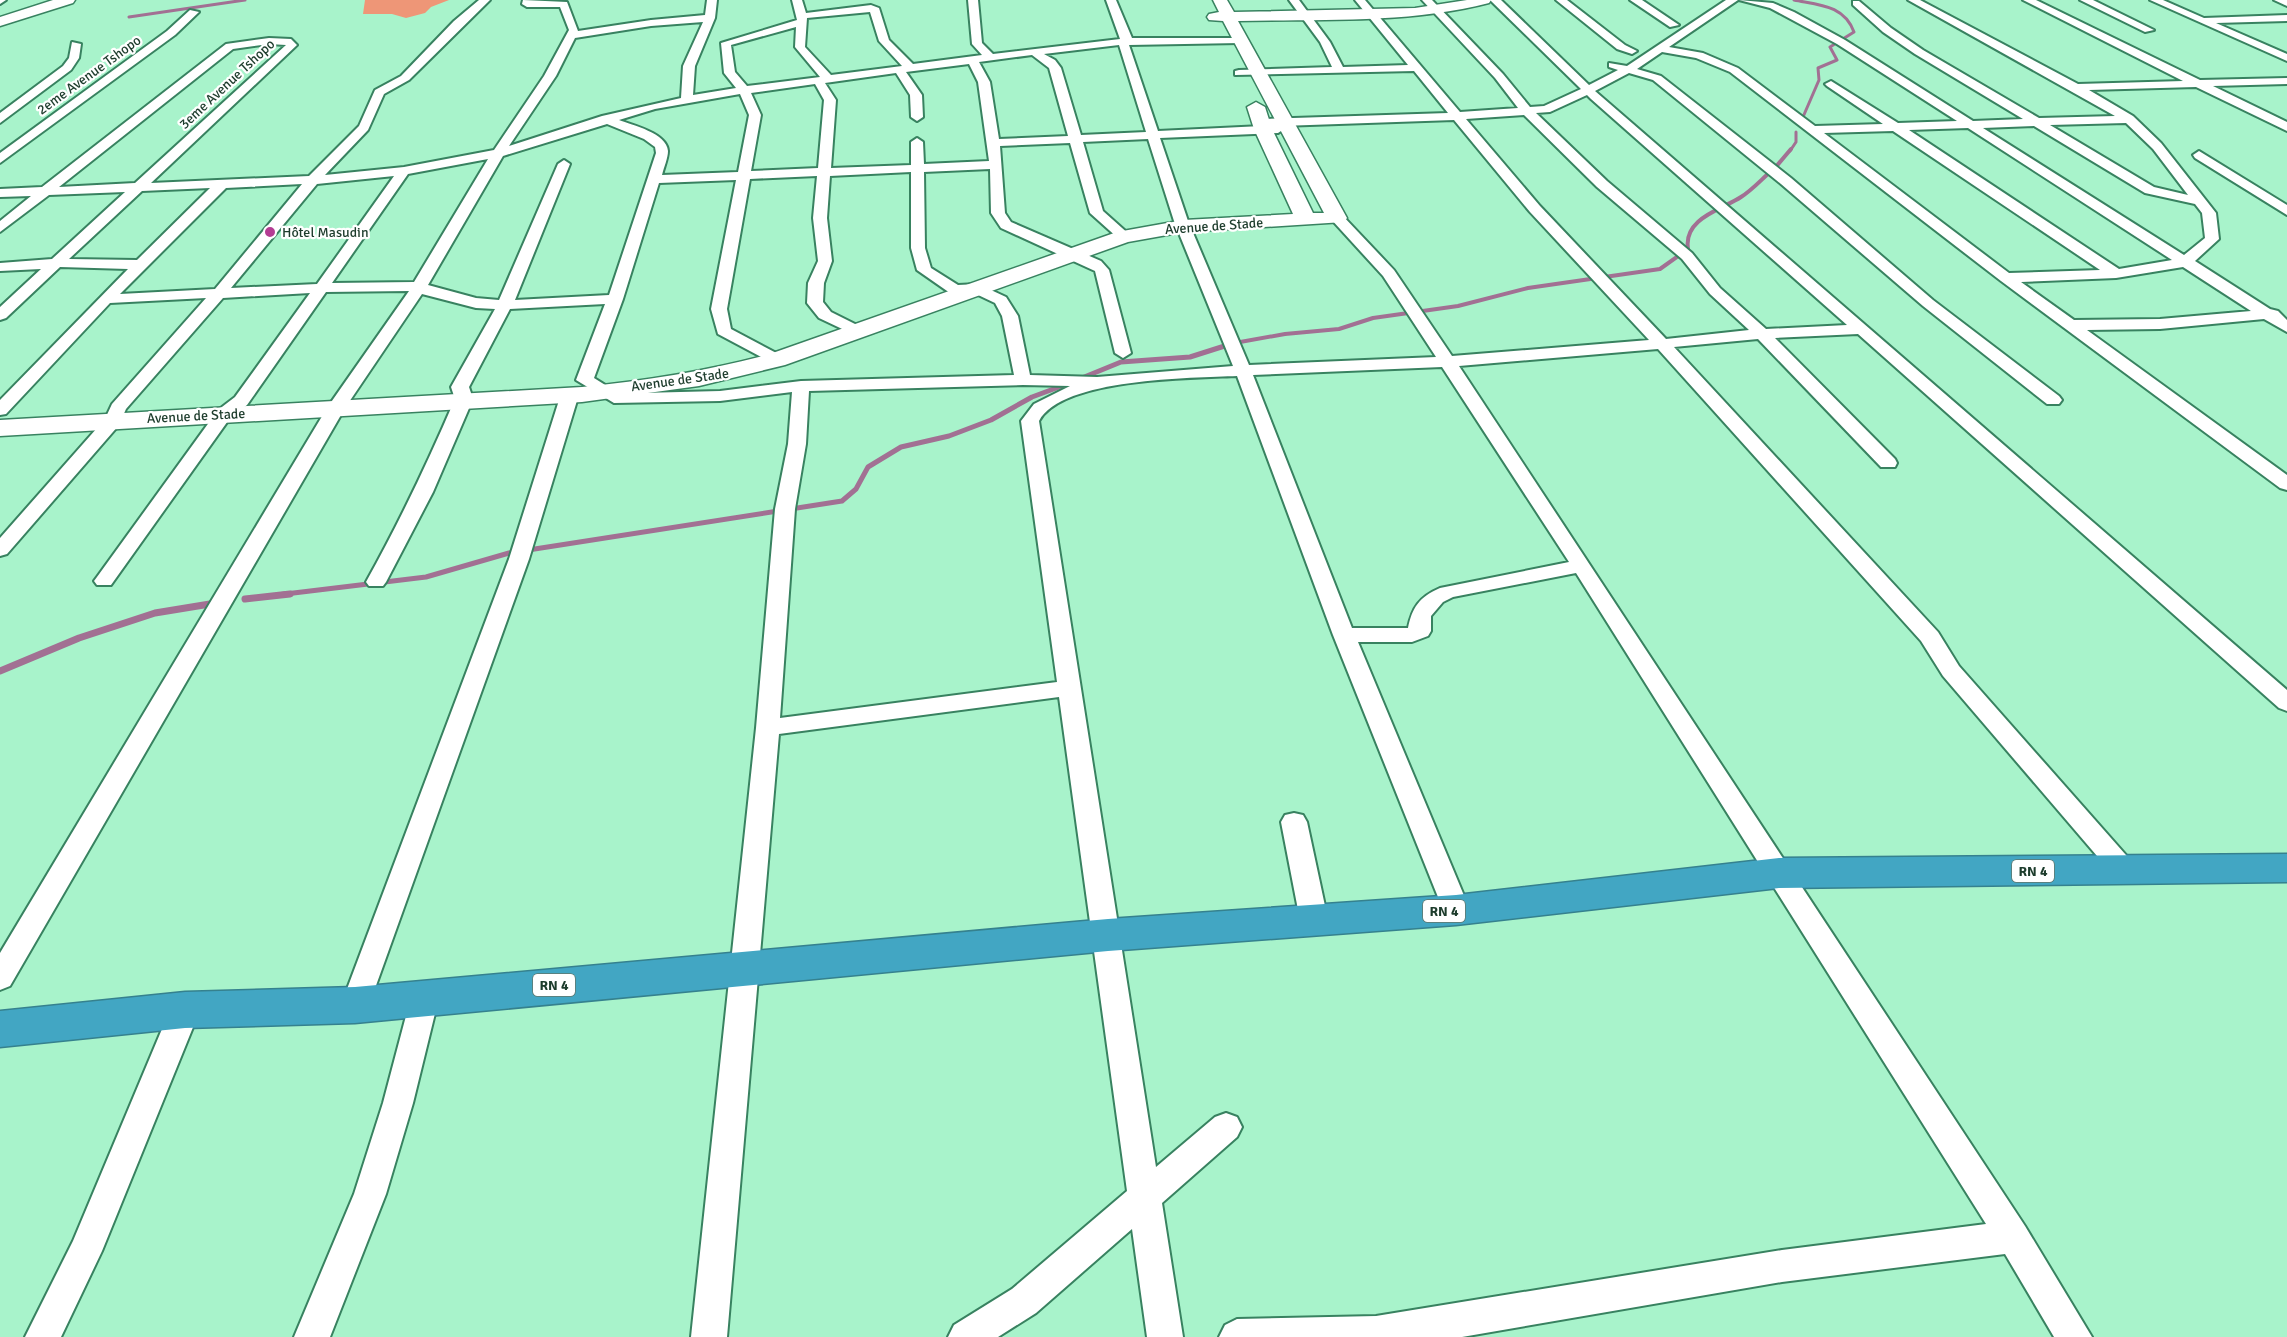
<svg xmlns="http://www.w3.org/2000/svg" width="2287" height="1337" font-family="Signika,sans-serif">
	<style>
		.green { fill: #ee9677 }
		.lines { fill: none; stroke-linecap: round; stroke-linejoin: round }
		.stream-far3 { stroke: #a27093; stroke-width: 3 }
		.stream-far2 { stroke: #a27093; stroke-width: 4 }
		.stream-far1 { stroke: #a27093; stroke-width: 5 }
		.stream { stroke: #a27093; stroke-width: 7 }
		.street-casing { stroke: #388260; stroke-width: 4 }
		.secondary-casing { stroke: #388260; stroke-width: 3 }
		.highway-casing { stroke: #35818e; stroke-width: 3 }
		.street { fill: #fff; fill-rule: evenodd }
		.secondary { fill: #fff; fill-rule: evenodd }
		.highway { fill: #42a6c3; fill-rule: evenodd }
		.poi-dot { fill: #b43d93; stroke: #fff; stroke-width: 2 }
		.labels { text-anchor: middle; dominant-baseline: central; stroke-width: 4.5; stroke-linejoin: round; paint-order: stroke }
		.far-street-label { font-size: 14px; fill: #1d3c2c; stroke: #fff }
		.far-poi-label { font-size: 14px; fill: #1d3c2c; stroke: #fff; text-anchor: start }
		.shield { fill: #fff; stroke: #61766b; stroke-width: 1.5 }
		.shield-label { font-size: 14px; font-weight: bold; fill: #1d3c2c }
	</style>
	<rect width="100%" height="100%" fill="#a8f3cb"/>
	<path class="green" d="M365,0H449L431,7L425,13L406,18L392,14H363Z"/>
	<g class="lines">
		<path class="stream-far3" d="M1794,0C1819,5 1844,5 1854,32L1830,47L1837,60L1818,68L1819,80L1803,117
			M129,17L245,0
			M1790,151L1796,142V132"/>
		<path class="stream-far2" d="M1774,169L1791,149
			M1229,344L1285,334L1339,329L1373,318L1458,306L1528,288L1660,269L1688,249C1683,218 1723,209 1741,197C1752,190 1761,180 1770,172"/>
		<path class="stream-far1" d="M1077,380L1121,362L1190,357L1234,343
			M277,595L426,577L509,553L842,501L856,489L868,467L901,447L949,436L991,420L1032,397L1067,384"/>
		<path class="stream" d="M245,599L290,594
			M0,671L79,638L155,613L216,603"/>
		<defs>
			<path id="street" d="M0,0H6L0,4Z
				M479,0H490L409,80L384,94L368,130L325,175L404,167L494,150L544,76L569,30L560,7H527L522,4L523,0L567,2L578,31L651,20L705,15L707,0H717L715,18L695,66L693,95L736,88L724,73L721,43L797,20L792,0H802L806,13L871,5L879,8L889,40L913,64L982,55L972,44L968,0H978L982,43L993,54L1120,39L1106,0H1116L1132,38H1244L1245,40L1240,43L1129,45L1158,131L1262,126L1258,123L1264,119L1448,113L1414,71L1235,75V71L1239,70L1332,67L1320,42L1289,0H1299L1330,42L1343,67L1408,65L1355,0H1365L1460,112L1518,108L1495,78L1422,0H1432L1503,74L1530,107L1544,106L1581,89L1490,0H1501L1589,85L1618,70L1609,67V63L1627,66L1726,0H1738L1669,47L1703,53L1738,68L1815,126L1883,124L1827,86L1825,84L1831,81L1898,123L1957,121L1837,44L1770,8L1739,0L1773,3L1794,12L1845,40L1973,121L2023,119L1915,54L1883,32L1853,5V1H1859L1891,28L1923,50L2039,118L2115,116L1908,0H1920L2078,84L2183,81L2023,0H2036L2200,80L2287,78V84L2213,86L2287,122V131L2196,87L2089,90L2133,116L2161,143L2216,213L2219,239L2195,261L2270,309L2278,311L2287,320V332L2264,319L2160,329L2087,330L2287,475V490L2280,488L2001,281L1730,72L1696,58L1662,52L1637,69L1661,76L1791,178L1933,300L2059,396L2062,400L2059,404H2047L1923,306L1781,184L1653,80L1629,73L1595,91L2287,690V711L2279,708L1858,334L1775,338L1895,459L1897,463L1895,467H1881L1758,339L1674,347L1938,632L1959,666L2133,863L2137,870L2133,877L2124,880L2115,877L1943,676L1921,641L1658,349L1459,366L2025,1226L2092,1337H2054L2005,1254L1782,1282L1462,1337H1219L1225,1325L1237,1319L1376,1316L1782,1250L1986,1224L1576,573L1453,597L1443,602L1431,616V631L1428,636L1412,642H1358L1470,910L1466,917L1456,920L1446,917L1333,635L1237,376C1192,378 1062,378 1039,421L1156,1167L1215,1117L1226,1113L1237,1117L1242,1127L1237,1137L1162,1203L1183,1337H1147L1132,1229L1036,1313L998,1337H948L954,1325L1012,1289L1127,1191L1059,697L779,734L727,1337H691L756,728L775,509L788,444L792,392L720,401L614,403L576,380L605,304L510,309L469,387L473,399L433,492L386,582L383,586H369L366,582C399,523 428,462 455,399L451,387L495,309L476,308L422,294L345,408L10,986L0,990V953L327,408L409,291L326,292L247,405L230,418L111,585H97L94,581L97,577L218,410L235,397L310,293L223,298L126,409L119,425L7,554L0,556V538L105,419L112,404L206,298L110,303L6,414L0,415V400L128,269L60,267L6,318L0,320V307L41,269L0,271V263L52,259L125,192L49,195L0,232V221L31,196L0,197V189L42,187L226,44L269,38L291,39L297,45L151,183L309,176L359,126L375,90L401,76L454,21ZM870,12L879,41L902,66L831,75L805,47L807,18ZM703,22L683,66L681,98L602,116L509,146L556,76L575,38L651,26ZM796,27L795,47L820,77L747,86L735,72L731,45ZM269,44L286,45L135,183L59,187L233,49ZM1119,45L1146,132L1081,135L1061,68L1055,60L1044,54ZM1032,55L1049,68L1068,136L999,139L990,82L979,62ZM969,64L978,82L989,161L924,164L923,142L917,138L911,142V165L831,168L836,100L825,83L896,73L910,95L911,117L917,121L923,117L922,95L906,72ZM815,84L824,100L818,168L751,171L761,115L751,93ZM740,94L749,115L738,172L662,175C664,167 668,158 668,151C667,133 632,125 619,120L655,109ZM1587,95L1591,99L1847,325L1766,329L1720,288L1692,253L1607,181L1536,113L1550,112ZM1524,115L1597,187L1682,259L1710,294L1749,330L1666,339L1540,206L1466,119ZM1454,120L1530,212L1649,340L1452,356L1394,270L1342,215L1337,214L1330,218L1383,276L1436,357L1249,365L1188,221L1160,138L1278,133L1284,129L1281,126ZM2126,123L2153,149L2188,195L2154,187L2050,125ZM607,124L644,139L655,147L656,153L609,295L515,300L570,164L564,160L558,164L499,300L476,298L428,285L503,156ZM2034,126L2145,193L2195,204L2202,213L2205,238L2184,255L1983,128ZM1968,128L2172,260L2119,269L1909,130ZM1893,131L2100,270L2009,273L1824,133ZM1148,139L1174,221L1233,366L1097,377L1030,375L1018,316L1006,297L978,284L958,285L931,268L925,248L924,172L990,169L991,213L1001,228L1095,271L1115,353L1123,358L1131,353L1109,270L1101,261L1011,222L1005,213L1000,146L1070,143L1090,213L1119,239L1124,240L1131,236L1103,211L1083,142ZM488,159L414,282L332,283L408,174ZM911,172V248L917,270L950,293L976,294L995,303L1002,316L1014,375L801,381L720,391L641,393H618L594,378L623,299L659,183L736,180L711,309L718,334L776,365L784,360L782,356L731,329L727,309L750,179L817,176L813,218L818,261L808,283L807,303L819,318L857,336L863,334L865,331L863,328L831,312L823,302L824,283L832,261L827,218L830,176ZM394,176L317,284L231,288L317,184ZM302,184L215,289L120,294L226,188ZM210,188L137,260L69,259L142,191ZM2183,267L2251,311L2160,319L2074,320L2021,282L2116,278ZM1442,367L1569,562L1440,588C1419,597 1412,608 1408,628H1352L1253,375ZM1023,385L1070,386L1034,404L1021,421L1057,682L780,718L795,509L806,444L809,391Z
				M1556,0H1567L1625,45L1637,51L1632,54L1617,49Z
				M1630,0H1642L1679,25L1670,27Z
				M2080,0H2093L2154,30L2145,32Z
				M2150,0H2163L2204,18L2287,15V21L2216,23L2287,54V61Z
				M2274,0H2287V6Z
				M190,10L199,12L175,35L0,163V153L167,31Z
				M72,42L81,44L79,58L71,70L0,123V113L63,66L69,58Z
				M2199,151L2287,205V215L2195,158L2193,155Z
				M570,389L579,394L529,559L369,1005L365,1013L355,1017L345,1013L341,1005L509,559L561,394Z
				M1294,813L1303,815L1307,822L1328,920L1324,928L1314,931L1304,928L1300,920L1281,822L1285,815Z
				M425,985L435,989L439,997L413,1103L386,1194L330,1337H294L354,1194L383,1103L411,997L415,989Z
				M185,998L195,1002L200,1010L102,1251L61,1337H25L73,1241L170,1010L175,1002Z"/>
			<path id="secondary" d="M53,0H75L73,3L0,26V17Z
				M1213,0H1227L1234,12L1415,8L1467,0H1491L1489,3C1408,24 1321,19 1238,21L1347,218L1344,222L1184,232L1128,242L785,365L699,386L582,402L0,436V420L582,387C645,381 706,371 767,355L1117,232L1184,220L1293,214L1254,129L1247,107L1256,102L1265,107L1272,129L1313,213H1324L1223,21L1209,20L1207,17L1209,14L1219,12Z"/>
			<path id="highway" d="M2287,854V882L1779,888L1456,925L1108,951L355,1023L185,1028L0,1047V1011L185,992L355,987L1108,919L1456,895L1779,858Z"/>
		</defs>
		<use href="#street" class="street-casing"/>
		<use href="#secondary" class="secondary-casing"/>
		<use href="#highway" class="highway-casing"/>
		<use href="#street" class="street"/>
		<use href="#secondary" class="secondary"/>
		<use href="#highway" class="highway"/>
	</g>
	<circle class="poi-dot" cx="270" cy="232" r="6"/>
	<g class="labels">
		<g class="far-street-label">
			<text transform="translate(89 75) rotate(-36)">2eme Avenue Tshopo</text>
			<text transform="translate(227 84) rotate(-43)">3eme Avenue Tshopo</text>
			<text transform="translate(1214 226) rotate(-4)">Avenue de Stade</text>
			<text transform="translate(680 380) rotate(-8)">Avenue de Stade</text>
			<text transform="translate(196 416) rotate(-3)">Avenue de Stade</text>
		</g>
		<g class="far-poi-label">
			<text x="282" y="232">Hôtel Masudin</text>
		</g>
		<g class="shield">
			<rect x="2012" y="860" width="42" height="22" rx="4.5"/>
			<rect x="1423" y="900" width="42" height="22" rx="4.5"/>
			<rect x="533" y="974" width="42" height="22" rx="4.5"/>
		</g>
		<g class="shield-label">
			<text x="2033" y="871">RN 4</text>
			<text x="1444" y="911">RN 4</text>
			<text x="554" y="985">RN 4</text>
		</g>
	</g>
</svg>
